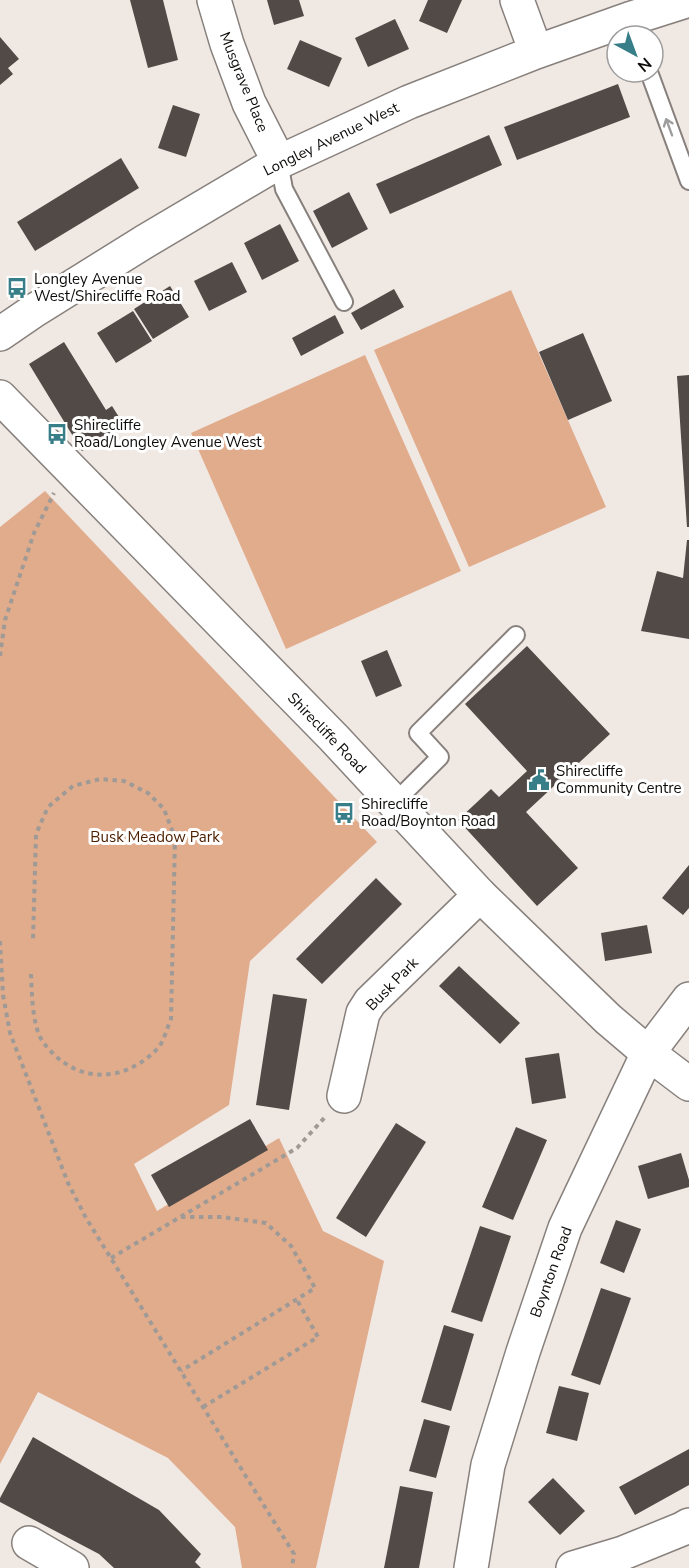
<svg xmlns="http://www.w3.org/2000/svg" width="689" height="1568" font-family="'Nunito Sans',sans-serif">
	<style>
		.green { fill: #e1ac8c }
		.building { fill: #514a47 }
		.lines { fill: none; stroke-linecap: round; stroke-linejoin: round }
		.lane-casing { stroke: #87807c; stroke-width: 20 }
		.street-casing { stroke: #87807c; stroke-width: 36 }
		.secondary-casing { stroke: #87807c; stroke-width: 36 }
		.path { stroke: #a09a96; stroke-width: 4; stroke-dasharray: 4.5 4.5; stroke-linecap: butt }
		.lane { stroke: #fff; stroke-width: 16 }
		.street { stroke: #fff; stroke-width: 33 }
		.secondary { stroke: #fff; stroke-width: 33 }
		.oneway { stroke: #9e9d9d }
		.labels { text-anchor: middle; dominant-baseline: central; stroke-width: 6; stroke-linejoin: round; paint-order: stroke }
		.street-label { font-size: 15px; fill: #0d0b09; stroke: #fff }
		.poi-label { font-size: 15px; fill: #0d0b09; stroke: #fff; text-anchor: start }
		.park-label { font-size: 15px; fill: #4d2000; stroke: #fff }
	</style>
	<rect width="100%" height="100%" fill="#f0e8e3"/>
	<path class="green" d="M511,290L606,507L469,567L374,350Z
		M365,355L461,571L286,649L191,433Z
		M45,491L377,842L250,961L229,1105L134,1164L157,1211L279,1138L323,1231L384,1261L316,1568H242L235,1527L168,1458L38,1392L0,1464V527Z"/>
	<path class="building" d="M130,0H163L178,60L148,68Z
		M267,0H299L304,16L274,25Z
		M428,0H462L447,33L419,21Z
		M395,19L409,49L368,67L355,38Z
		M0,37L19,59L8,68L13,74L0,85Z
		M300,40L342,58L329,87L287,69Z
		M618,84L630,117L517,160L504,127Z
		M173,105L200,114L186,157L158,148Z
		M489,135L502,165L390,214L376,184Z
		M121,158L139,188L35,251L17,222Z
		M349,192L368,229L332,248L313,211Z
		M280,224L299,261L262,280L244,243Z
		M232,262L247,292L209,311L194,281Z
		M170,286L189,317L153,339L134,309Z
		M394,289L404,307L361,330L351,313Z
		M133,311L152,341L116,363L97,333Z
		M335,315L344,333L301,356L292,338Z
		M583,333L612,401L568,420L539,352Z
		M64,342L106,410L112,406L124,425L82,451L29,364Z
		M689,375V527H687L677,376Z
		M687,540H689V639L641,631L657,571L683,578Z
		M527,646L610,734L526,812L578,868L537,906L458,820L491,789L499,797L527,771L465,704Z
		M387,650L402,686L376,697L361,661Z
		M689,865V908L683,915L662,898Z
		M376,878L402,904L322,984L296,959Z
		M647,925L652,953L605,961L601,933Z
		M459,966L520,1023L500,1044L439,986Z
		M273,994L307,999L289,1110L256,1105Z
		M559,1053L566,1098L532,1104L525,1058Z
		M250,1119L268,1150L169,1207L151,1175Z
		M396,1123L426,1142L366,1237L336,1218Z
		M516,1127L547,1140L513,1220L482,1207Z
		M681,1153L689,1180V1187L648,1199L638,1166Z
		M616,1220L641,1229L624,1273L600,1263Z
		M480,1226L511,1236L482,1322L451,1312Z
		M601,1288L631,1298L600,1385L571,1375Z
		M444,1325L474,1334L451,1411L421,1402Z
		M559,1386L589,1393L577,1441L546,1433Z
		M424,1419L450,1426L436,1478L409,1471Z
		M33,1437L159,1510L201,1554L195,1562L201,1568H114L99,1554L0,1502V1498Z
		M689,1449V1485L635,1515L619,1487Z
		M553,1478L585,1511L560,1535L528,1502Z
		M400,1486L433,1492L419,1568H384Z"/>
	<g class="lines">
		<defs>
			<path id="lane" d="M649,72L689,181
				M279,162L284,189L344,302
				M394,803L440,757L418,733L516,635"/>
			<path id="street" d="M214,0L227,44L249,103L279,162
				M517,0L536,52
				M0,334L35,310L144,242L279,162L409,102L536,52L629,19L689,0
				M344,1096L363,1013L370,1002L480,895
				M29,1543L72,1568
				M471,1568L488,1465L523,1352L565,1228L648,1053L689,999
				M573,1568L623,1553L682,1529L689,1525"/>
			<path id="secondary" d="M0,397L334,738L480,895L608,1019L648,1053L689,1084"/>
		</defs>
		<use href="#lane" class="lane-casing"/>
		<use href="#street" class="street-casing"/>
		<use href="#secondary" class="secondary-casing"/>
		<path class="path" d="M0,656L5,620L34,533L54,493
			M0,941L3,995L10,1033L68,1183L86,1218L294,1554L292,1568
			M31,974C32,994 32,1026 43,1042C74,1084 123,1085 158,1048C164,1041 167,1028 171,1019L175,838L164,809L148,793L124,781L100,779L73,786L48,807L36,834L33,939
			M181,1217H222L266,1223L291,1246L315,1288L181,1371
			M111,1258L297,1148L326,1116
			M203,1407L318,1337L297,1300"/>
		<use href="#lane" class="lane"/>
		<use href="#street" class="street"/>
		<use href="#secondary" class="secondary"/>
	</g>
	<defs><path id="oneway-shaft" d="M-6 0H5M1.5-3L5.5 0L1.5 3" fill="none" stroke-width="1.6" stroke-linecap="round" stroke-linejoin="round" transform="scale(1.5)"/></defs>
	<use class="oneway" href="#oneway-shaft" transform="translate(669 127) rotate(-110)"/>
	<defs>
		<symbol id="bus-bare" viewBox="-9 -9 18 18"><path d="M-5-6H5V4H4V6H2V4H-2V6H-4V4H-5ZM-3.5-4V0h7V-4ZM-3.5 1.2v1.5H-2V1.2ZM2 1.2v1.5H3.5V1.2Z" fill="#377e88" stroke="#fff" stroke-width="2.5" paint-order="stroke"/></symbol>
		<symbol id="civic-bare" viewBox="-9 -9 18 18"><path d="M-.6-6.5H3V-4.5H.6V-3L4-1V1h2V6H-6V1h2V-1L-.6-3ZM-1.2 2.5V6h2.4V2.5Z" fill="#377e88" stroke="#fff" stroke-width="2.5" paint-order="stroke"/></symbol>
	</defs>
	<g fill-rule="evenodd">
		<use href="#bus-bare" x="2" y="273" width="30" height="30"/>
		<use href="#bus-bare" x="42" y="419" width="30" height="30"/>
		<use href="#civic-bare" x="524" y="765" width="30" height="30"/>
		<use href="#bus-bare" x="329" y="798" width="30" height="30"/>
	</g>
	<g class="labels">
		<g class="street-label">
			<text transform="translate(244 82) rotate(68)">Musgrave Place</text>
			<text transform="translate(331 139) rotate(-26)">Longley Avenue West</text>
			<text transform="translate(327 733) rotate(46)">Shirecliffe Road</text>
			<text transform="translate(392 984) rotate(-46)">Busk Park</text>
			<text transform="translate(551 1272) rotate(-70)">Boynton Road</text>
		</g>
		<g class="poi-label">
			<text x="34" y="279">Longley Avenue<tspan x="34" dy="17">West/Shirecliffe Road</tspan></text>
			<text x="74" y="425">Shirecliffe<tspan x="74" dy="17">Road/Longley Avenue West</tspan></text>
			<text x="556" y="771">Shirecliffe<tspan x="556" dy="17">Community Centre</tspan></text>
			<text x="361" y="804">Shirecliffe<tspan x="361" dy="17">Road/Boynton Road</tspan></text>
		</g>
		<g class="park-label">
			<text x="155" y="837">Busk Meadow Park</text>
		</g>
	</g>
	<g transform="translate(635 54) rotate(139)"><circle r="28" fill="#ffffff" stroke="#9e9d9d" stroke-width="1.5"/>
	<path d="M0-4.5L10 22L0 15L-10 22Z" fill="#377e88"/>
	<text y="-9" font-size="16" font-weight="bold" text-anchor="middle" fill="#0d0b09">N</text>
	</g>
</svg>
